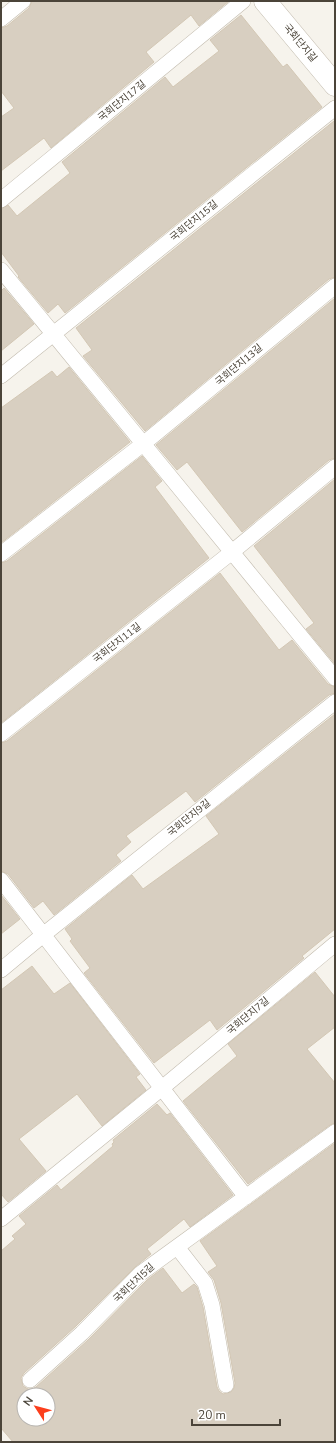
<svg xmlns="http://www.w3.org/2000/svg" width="336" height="1443" font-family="'Nunito Sans','Noto Sans KR',sans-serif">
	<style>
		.building { fill: #d8cfc1; stroke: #d3c7b4; fill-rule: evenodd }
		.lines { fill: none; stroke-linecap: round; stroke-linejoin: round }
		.service-casing { stroke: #c2bbae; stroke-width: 16 }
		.tertiary-casing { stroke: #c2bbae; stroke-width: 23 }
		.service { stroke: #fff; stroke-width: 15 }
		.tertiary { stroke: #fff; stroke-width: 22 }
		.labels { text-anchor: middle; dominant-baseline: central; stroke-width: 3.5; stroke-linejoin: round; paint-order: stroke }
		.street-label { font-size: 10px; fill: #4b4439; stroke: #fff }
	</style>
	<rect width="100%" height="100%" fill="#f6f3ec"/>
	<path class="building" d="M32,1H229L199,26L191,15L146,52L154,62L51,148L44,138L1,171V117L14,108L1,91V28L7,26L29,8Z
		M241,15L283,67L287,64L322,107L65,313L58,304L48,313L18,277L19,276L1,252V209L8,205L17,216L70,173L62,162L165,77L173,87L219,51L210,40Z
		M334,121L335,122V277L329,279L145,431L83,356L92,350L76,328Z
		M4,288L34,324L1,351V291Z
		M335,298V458L329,460L242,532L187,462L177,470L156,445Z
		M69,367L130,442L1,543V408L52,371L57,377Z
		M142,456L162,481L155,487L209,558L1,723V563L7,561Z
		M335,479V664L306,629L314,623L254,546Z
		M220,573L279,650L292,640L328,684L335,687V693L329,695L195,802L186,791L126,836L131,842L116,855L121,861L54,915L43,901L34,908L8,874L1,871V743L7,741Z
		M335,714V929L302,956L304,958L217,1030L210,1020L154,1063L84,973L90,968L70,941L72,939L65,929L132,875L143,889L219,834L206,816Z
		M1,895L20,919L1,934Z
		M32,966L54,994L70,983L140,1074L136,1077L146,1090L102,1126L77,1094L19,1139L46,1171L8,1202L1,1194V990Z
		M315,972L335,997V1027L307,1049L335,1083V1123L330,1125L248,1184L183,1101L237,1056L228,1044Z
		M157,1104L167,1115L170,1113L233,1195L190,1227L184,1219L147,1249L151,1254L135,1267L76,1326L24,1373L21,1378L23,1386L28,1389H32L36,1387L88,1340L147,1280L163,1268L182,1293L194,1284L197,1287L203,1307L217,1387L219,1391L223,1394L231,1392L234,1388L235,1383L221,1303L214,1280L208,1272L217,1266L200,1241L335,1143V1442H13L1,1428V1251L15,1239L12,1236L26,1224L19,1216L57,1185L61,1190L113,1146L112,1144L114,1142L113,1140ZM24,1395H48V1419H24Z"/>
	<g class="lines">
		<defs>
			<path id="service" d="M1,19L23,1
				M1,200L243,1
				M1,270L335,678
				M1,376L335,108
				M1,554L143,444L335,286
				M1,734L232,552L335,467
				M1,880L246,1197
				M1,970L43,935L335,702
				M1,1219L162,1088L335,944
				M177,1247L205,1283L212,1305L226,1385
				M30,1380L82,1333L141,1273L335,1132"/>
			<path id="tertiary" d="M265,1L335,85"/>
		</defs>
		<use href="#service" class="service-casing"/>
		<use href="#tertiary" class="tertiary-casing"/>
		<use href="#service" class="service"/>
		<use href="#tertiary" class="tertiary"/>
	</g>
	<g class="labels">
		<g class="street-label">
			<text transform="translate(300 43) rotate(50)">국회단지길</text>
			<text transform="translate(122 101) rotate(-39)">국회단지17길</text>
			<text transform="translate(194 221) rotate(-39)">국회단지15길</text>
			<text transform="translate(239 365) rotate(-40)">국회단지13길</text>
			<text transform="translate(117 643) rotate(-38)">국회단지11길</text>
			<text transform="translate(189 818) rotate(-39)">국회단지9길</text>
			<text transform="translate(248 1016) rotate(-40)">국회단지7길</text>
			<text transform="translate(134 1283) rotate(-43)">국회단지5길</text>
		</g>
	</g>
	<rect width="336" height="1443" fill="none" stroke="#4b4439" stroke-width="4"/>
	<g transform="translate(36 1407) rotate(306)"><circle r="19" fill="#ffffff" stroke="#b7b4b0"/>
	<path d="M0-3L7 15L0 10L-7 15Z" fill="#fc3f1d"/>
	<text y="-6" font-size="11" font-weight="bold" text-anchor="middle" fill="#4b4439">N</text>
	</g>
	<path d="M192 1419v6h88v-6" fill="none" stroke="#4b4439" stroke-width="2"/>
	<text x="198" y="1419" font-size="12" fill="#4b4439" stroke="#ffffff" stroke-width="3" paint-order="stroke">20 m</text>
</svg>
